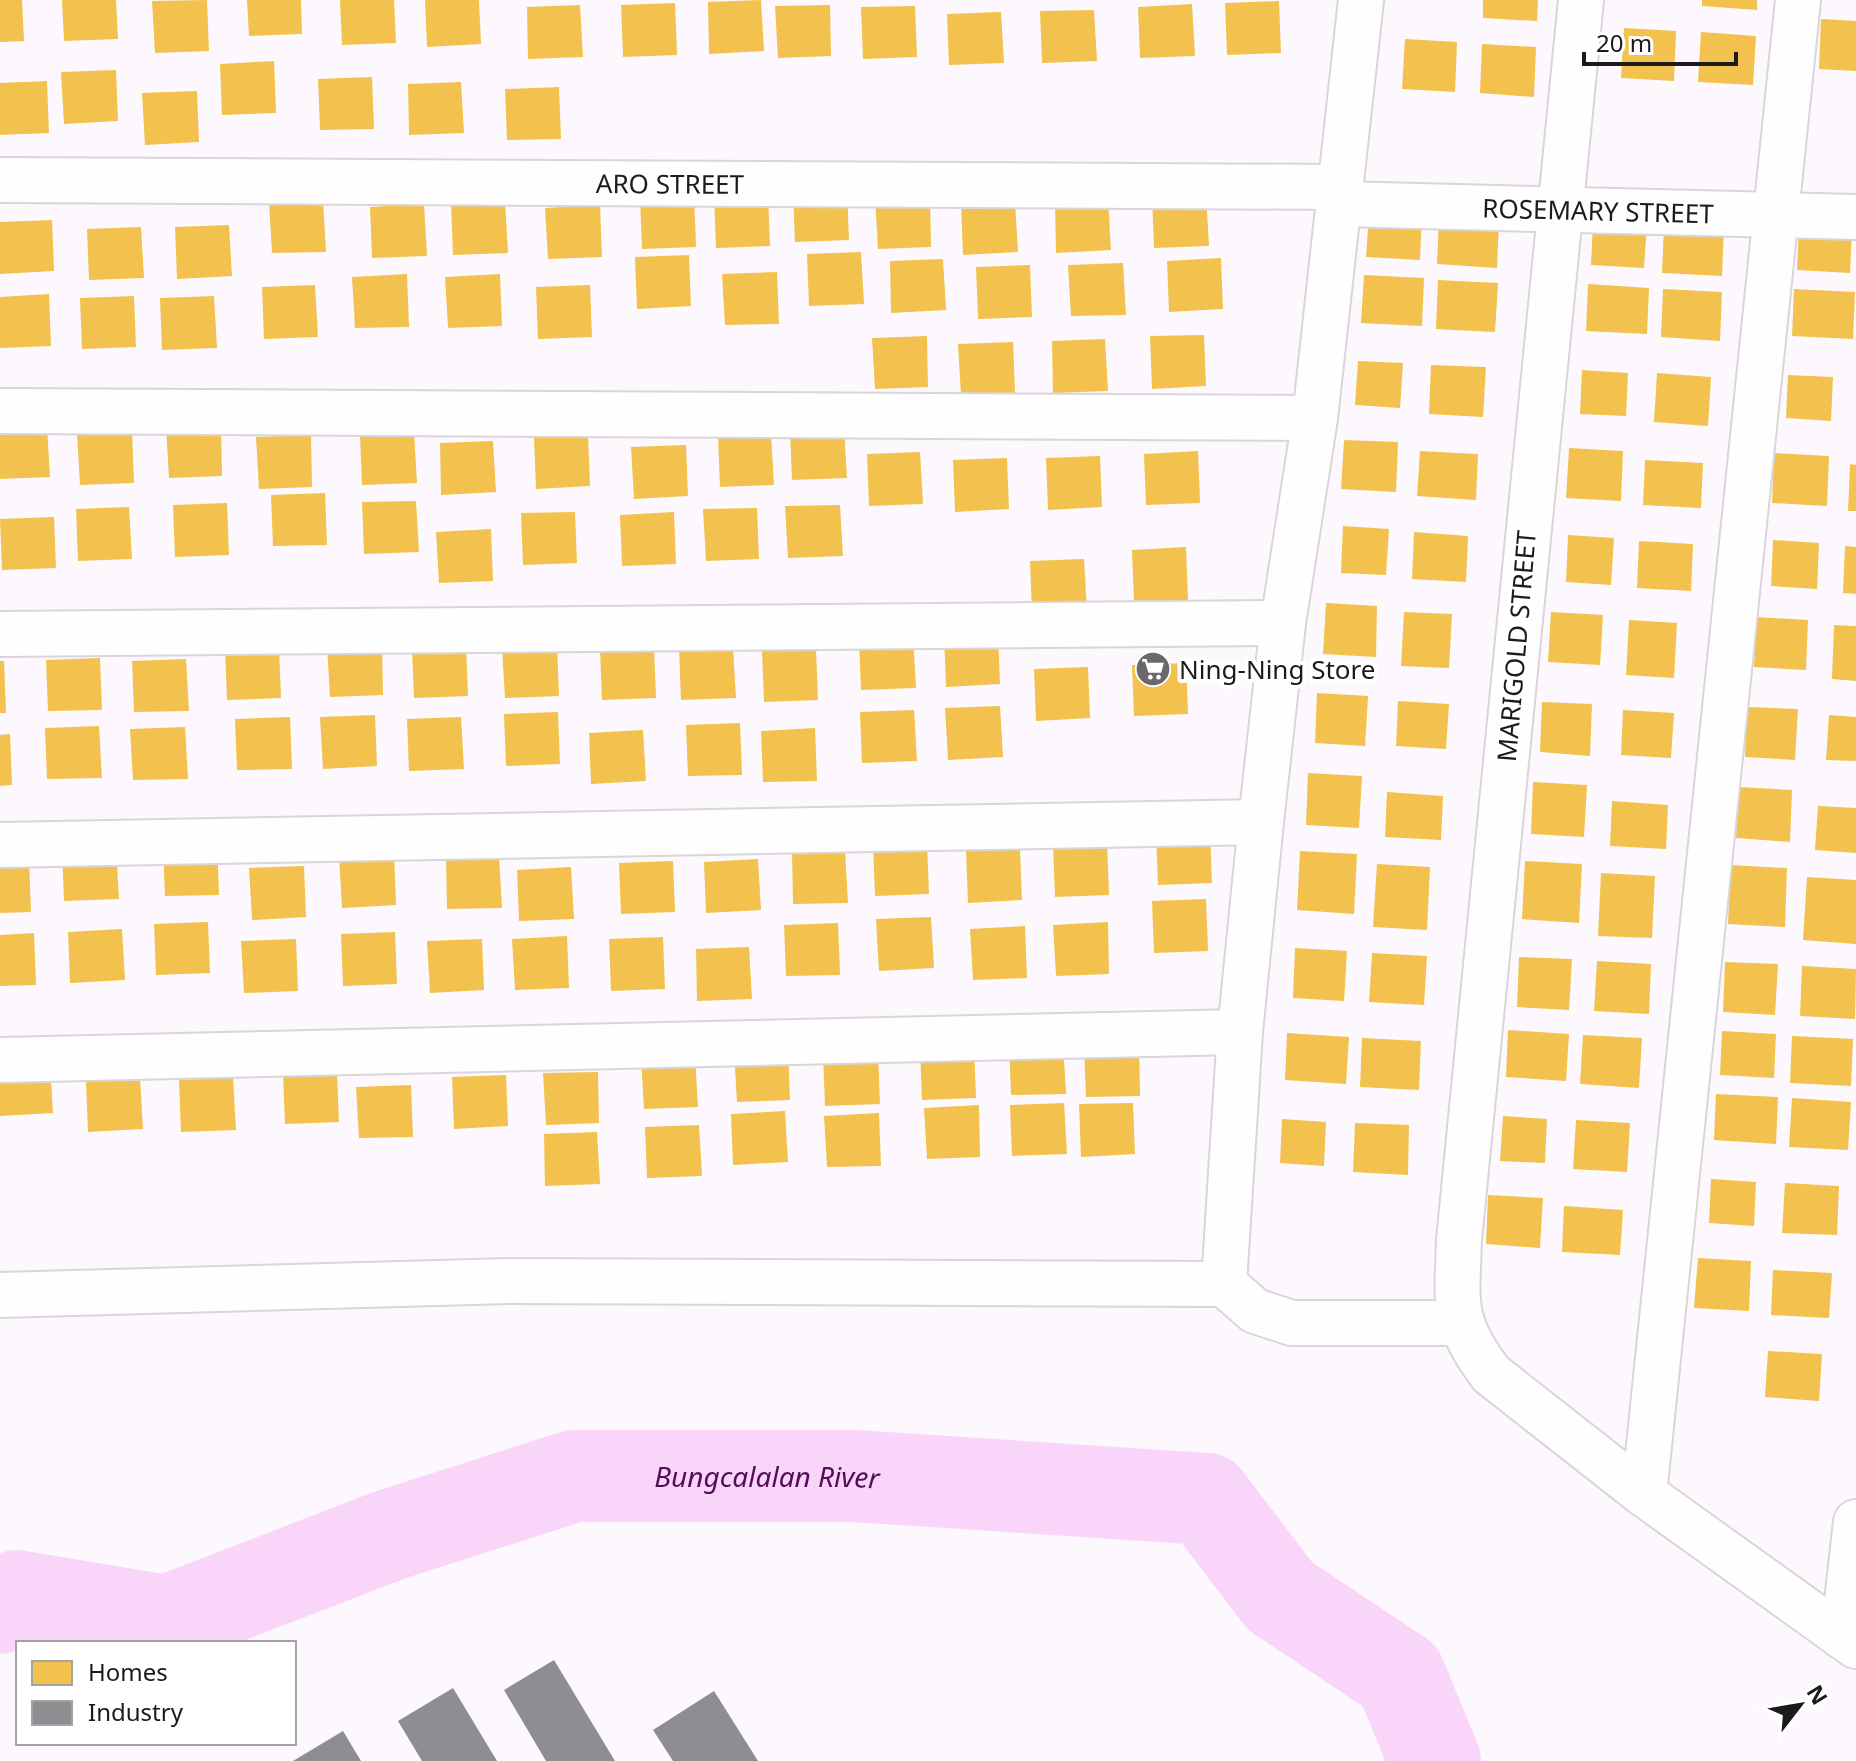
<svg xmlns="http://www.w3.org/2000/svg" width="1856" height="1761" font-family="'Noto Sans',sans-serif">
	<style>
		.homes { fill: #f2c14e }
		.industry { fill: #8d8d92 }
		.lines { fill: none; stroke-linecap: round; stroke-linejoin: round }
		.river { stroke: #fad5fa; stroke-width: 92 }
		.minor-casing { stroke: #d9d5d9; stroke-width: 48 }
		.minor { stroke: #fffeff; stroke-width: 44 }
		.labels { text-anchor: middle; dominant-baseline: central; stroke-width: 8; stroke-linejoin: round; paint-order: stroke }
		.street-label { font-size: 26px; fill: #1c1a1c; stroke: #fff }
		.poi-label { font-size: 26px; fill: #1c1a1c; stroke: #fff; text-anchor: start }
		.water-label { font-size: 28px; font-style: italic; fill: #550b58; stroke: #fff }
	</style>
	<rect width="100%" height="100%" fill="#fdf8fd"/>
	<path class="homes" d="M0,0H22L24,41L0,42Z
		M62,0H116L118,39L64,41Z
		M207,0L209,51L155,53L152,1Z
		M247,0H301L302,34L249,36Z
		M340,0H394L396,43L342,45Z
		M425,0H479L481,44L427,47Z
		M761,0L764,51L709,54L708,2Z
		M1483,0H1538L1537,21L1483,18Z
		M1702,0H1757V10L1702,6Z
		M1279,1L1281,53L1227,55L1225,3Z
		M675,3L677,55L623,57L621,5Z
		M1192,4L1195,56L1140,58L1138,7Z
		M580,5L583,57L528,59L527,7Z
		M830,5L831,56L778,58L775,6Z
		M915,6L917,57L863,59L861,7Z
		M1094,10L1097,61L1042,63L1040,11Z
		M1001,12L1004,63L949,65L947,14Z
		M1821,19L1856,21V71L1819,69Z
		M1624,28L1676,31L1674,81L1621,78Z
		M1701,32L1756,36L1753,85L1698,82Z
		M1405,39L1457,42L1455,92L1402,89Z
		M1482,44L1536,47L1534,97L1480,93Z
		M274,61L276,113L222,115L220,64Z
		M116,70L118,121L64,124L61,72Z
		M372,77L374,129L320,130L318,79Z
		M47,81L49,133L0,135V83Z
		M461,82L464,133L409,135L408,84Z
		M559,87L561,139L507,140L505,89Z
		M197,91L199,142L145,145L142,93Z
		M847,188L849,240L795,242L793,191Z
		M768,194L770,246L716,248L714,196Z
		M1206,194L1209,246L1154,248L1152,196Z
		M694,195L696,247L642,249L640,197Z
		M930,195L931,247L878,249L875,197Z
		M1108,199L1111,250L1056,253L1055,201Z
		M323,200L326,252L272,253L269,202Z
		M505,201L508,253L453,255L451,203Z
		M1015,201L1018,252L963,255L961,204Z
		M424,204L427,256L372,258L370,207Z
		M600,205L602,257L548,259L545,208Z
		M1369,213L1422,216L1420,260L1366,257Z
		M1439,218L1499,221L1497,268L1437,264Z
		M52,220L54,271L0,274V222Z
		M1593,222L1647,225L1644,268L1591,265Z
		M229,225L232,276L177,279L175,227Z
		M1664,226L1724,230L1722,276L1662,273Z
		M141,227L144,278L89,280L87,229Z
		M1799,227L1852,229L1850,273L1797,270Z
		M861,252L864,304L809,306L807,254Z
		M689,255L691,306L637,309L635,257Z
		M1221,258L1223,309L1169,312L1167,261Z
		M943,259L946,310L891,313L890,261Z
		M1123,263L1126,315L1071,316L1068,265Z
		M1030,265L1032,317L978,319L976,267Z
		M777,272L779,324L725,325L722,274Z
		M407,274L409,327L355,328L352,277Z
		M500,274L502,326L448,328L445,277Z
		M1364,275L1424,278L1422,326L1361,323Z
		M1438,280L1498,283L1495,332L1436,329Z
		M1588,284L1649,288L1647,334L1586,331Z
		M315,285L318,337L264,339L262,287Z
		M590,285L592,337L538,339L536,287Z
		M1663,289L1722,292L1720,341L1661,337Z
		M1794,289L1855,292L1853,339L1792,336Z
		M49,294L51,346L0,348V297Z
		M134,296L136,347L82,349L80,298Z
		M214,296L217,348L162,350L160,298Z
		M1204,335L1206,386L1152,389L1150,336Z
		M927,336L928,387L875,389L872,338Z
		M1105,339L1108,391L1053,393L1052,341Z
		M1013,342L1015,393L961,395L958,344Z
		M1358,361L1403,363L1400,408L1355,405Z
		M1431,365L1486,367L1483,417L1429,414Z
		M1582,370L1628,373L1626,416L1580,414Z
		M1657,373L1711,377L1708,426L1654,422Z
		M1788,375L1833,377L1831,421L1786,418Z
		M221,424L222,476L169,478L166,426Z
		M47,426L50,477L0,479V427Z
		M844,427L847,478L792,480L790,429Z
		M132,431L134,483L80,485L77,433Z
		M414,432L417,483L362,485L360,434Z
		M771,434L774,485L720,487L718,436Z
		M311,435L312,487L259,489L256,437Z
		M588,435L590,486L536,489L534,437Z
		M1344,440L1398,442L1396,492L1341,489Z
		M493,441L496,492L441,495L440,443Z
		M686,445L688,496L634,499L631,447Z
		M1569,448L1623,451L1621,501L1566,498Z
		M1198,451L1200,503L1146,505L1144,454Z
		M1420,451L1478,454L1476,500L1417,496Z
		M920,452L923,504L869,506L867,454Z
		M1774,453L1829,456L1827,506L1772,503Z
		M1100,456L1102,507L1048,510L1046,458Z
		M1007,458L1009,509L955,512L953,460Z
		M1645,460L1703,463L1701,508L1643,505Z
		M1850,464L1856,465V511H1848Z
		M325,493L327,545L273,546L271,495Z
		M416,501L419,552L364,554L362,502Z
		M227,503L229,555L175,557L173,505Z
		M840,505L843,556L788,558L785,506Z
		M129,507L132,559L78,561L76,509Z
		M757,508L759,559L706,561L703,509Z
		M575,512L577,563L523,565L521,513Z
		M674,512L676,564L622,566L620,515Z
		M54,517L56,568L2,570L0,519Z
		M1343,526L1389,529L1386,575L1341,573Z
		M491,529L493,581L439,583L436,532Z
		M1414,532L1468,536L1466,582L1412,579Z
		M1568,535L1614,538L1611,585L1566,582Z
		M1773,540L1819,543L1817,589L1771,586Z
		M1639,541L1693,544L1691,591L1637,588Z
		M1845,546L1856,547V594L1843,593Z
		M1186,547L1188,600L1134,601L1132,550Z
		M1084,559L1087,610L1032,612L1030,561Z
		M1326,603L1377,606L1376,657L1323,654Z
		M1404,612L1452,614L1449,668L1401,666Z
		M1551,612L1603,615L1600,665L1548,662Z
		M1756,617L1808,620L1806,670L1754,667Z
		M1629,620L1677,623L1674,678L1626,675Z
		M1834,625L1856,626V681L1832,679Z
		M998,633L1000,684L946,687L944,635Z
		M913,636L916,688L861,690L859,639Z
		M382,643L383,695L330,697L327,646Z
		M466,644L468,696L414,698L412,647Z
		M557,645L559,696L505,698L502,647Z
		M279,647L281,698L227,700L225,649Z
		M654,647L656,698L602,700L600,649Z
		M733,647L736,698L681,700L679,648Z
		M816,649L818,700L764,702L762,651Z
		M100,658L102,710L48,711L46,660Z
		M186,659L189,711L134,712L132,661Z
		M0,661H4L6,713H0Z
		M1186,663L1188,714L1134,716L1132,665Z
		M1088,667L1090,718L1036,721L1034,669Z
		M1317,693L1368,696L1365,746L1315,743Z
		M1398,701L1449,704L1446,749L1396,746Z
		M1542,702L1592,704L1590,756L1540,752Z
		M1000,706L1003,757L948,760L945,708Z
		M1747,707L1798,709L1795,760L1745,757Z
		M914,710L917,761L862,763L860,712Z
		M1623,710L1674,713L1671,758L1621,755Z
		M558,712L560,764L506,766L504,714Z
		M375,715L377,766L323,769L320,717Z
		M1829,715L1856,717V761L1826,760Z
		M290,717L292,769L237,770L235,719Z
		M461,717L464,769L409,771L407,719Z
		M740,723L742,775L688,776L686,725Z
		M99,726L102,778L47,779L45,728Z
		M185,727L188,779L133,780L130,729Z
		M815,728L817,781L763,782L761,731Z
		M643,730L646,781L591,784L589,733Z
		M10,734L12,785L0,786V735Z
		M1308,773L1362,776L1359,828L1306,825Z
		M1533,782L1587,785L1584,837L1531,834Z
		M1739,787L1792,790L1790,842L1736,838Z
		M1387,792L1443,796L1441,840L1385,837Z
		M1612,801L1668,805L1666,849L1610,846Z
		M1818,806L1856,808V853L1815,850Z
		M1210,832L1212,883L1158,885L1156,834Z
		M217,843L219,895L165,896L163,845Z
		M927,843L929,894L875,896L873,845Z
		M1107,843L1109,895L1055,897L1053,845Z
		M116,847L119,899L64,901L62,849Z
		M1020,849L1022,900L968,903L966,851Z
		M845,851L848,903L793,904L792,853Z
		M1300,851L1357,854L1354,914L1297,910Z
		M394,854L396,905L342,908L339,856Z
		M499,856L502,908L447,909L446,858Z
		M758,859L761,910L706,913L704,862Z
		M29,860L31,912L0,913V862Z
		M673,861L675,912L621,914L619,863Z
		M1525,861L1582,864L1579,923L1522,919Z
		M1377,864L1430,867L1427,930L1373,927Z
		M1731,865L1787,868L1785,927L1728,924Z
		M304,866L306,917L252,920L249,868Z
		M571,867L574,919L519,921L517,870Z
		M1601,873L1655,876L1652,938L1598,936Z
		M1807,877L1856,880V944L1803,940Z
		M1206,899L1208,951L1154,953L1152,901Z
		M931,917L934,968L879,971L876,919Z
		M208,922L210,973L156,975L154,924Z
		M1108,922L1109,974L1056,976L1053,925Z
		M838,923L840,975L786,976L784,925Z
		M1025,926L1027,978L973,980L970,929Z
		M122,929L125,980L70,983L68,932Z
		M395,932L397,984L343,986L341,934Z
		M34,933L36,985L0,986V935Z
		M567,936L569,988L515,990L512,939Z
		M663,937L665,989L611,991L609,939Z
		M296,939L298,991L244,993L241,941Z
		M482,939L484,990L430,993L427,941Z
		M749,947L752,999L697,1001L696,949Z
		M1295,948L1347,951L1344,1001L1293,998Z
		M1372,953L1427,956L1424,1005L1369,1002Z
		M1519,957L1572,959L1569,1010L1517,1007Z
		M1597,961L1651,964L1649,1014L1594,1011Z
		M1725,962L1778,964L1775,1015L1723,1012Z
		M1802,966L1856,969L1855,1019L1800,1016Z
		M1508,1030L1569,1034L1566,1081L1506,1077Z
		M1722,1031L1776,1034L1774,1078L1720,1075Z
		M1287,1033L1349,1037L1346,1084L1285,1080Z
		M1583,1035L1642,1038L1639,1088L1580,1084Z
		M1792,1036L1853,1039L1851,1086L1790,1083Z
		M1362,1038L1421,1041L1419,1090L1360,1087Z
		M1063,1043L1066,1094L1011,1095L1009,1044Z
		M1139,1044L1140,1096L1086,1097L1084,1046Z
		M974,1046L976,1098L922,1100L920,1048Z
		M788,1049L790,1100L737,1102L734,1051Z
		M878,1053L880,1104L825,1106L823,1054Z
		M695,1056L698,1107L644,1109L641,1057Z
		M50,1062L53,1113L0,1116V1064Z
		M337,1071L339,1122L285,1124L283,1073Z
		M598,1072L599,1123L546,1125L543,1073Z
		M506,1075L508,1126L454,1129L452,1077Z
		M140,1078L143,1129L88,1132L86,1081Z
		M233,1078L236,1130L181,1132L179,1080Z
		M411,1085L413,1137L359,1138L356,1087Z
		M1716,1094L1778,1097L1776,1144L1714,1140Z
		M1792,1098L1851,1102L1848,1150L1789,1147Z
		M1064,1103L1067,1154L1012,1156L1010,1105Z
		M1133,1103L1135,1154L1081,1157L1079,1104Z
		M979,1105L980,1157L927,1159L924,1108Z
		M785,1111L788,1162L733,1165L731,1114Z
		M879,1113L881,1166L827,1167L824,1116Z
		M1503,1116L1547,1119L1545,1163L1500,1161Z
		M1282,1119L1326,1122L1324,1166L1280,1163Z
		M1576,1120L1630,1123L1627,1172L1573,1169Z
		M1355,1123L1409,1125L1408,1175L1353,1172Z
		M699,1125L702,1176L647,1178L645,1127Z
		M597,1132L600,1184L545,1186L544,1134Z
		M1711,1179L1756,1182L1754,1226L1709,1223Z
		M1785,1183L1839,1186L1837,1235L1782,1233Z
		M1488,1195L1543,1198L1540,1248L1486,1244Z
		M1564,1206L1623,1210L1620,1255L1562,1252Z
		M1698,1258L1751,1261L1749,1311L1694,1308Z
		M1773,1270L1832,1273L1829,1318L1771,1315Z
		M1768,1351L1822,1354L1819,1401L1765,1397Z"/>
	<path class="industry" d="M554,1660L615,1761H546L504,1690Z
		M453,1688L497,1761H422L398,1721Z
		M714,1691L758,1761H673L653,1730Z
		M343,1731L361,1761H293Z"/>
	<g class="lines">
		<path class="river" id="s1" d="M0,1608L17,1596L167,1621L390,1535L574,1476H854L1206,1499L1280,1596L1400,1676L1435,1761"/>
		<defs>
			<g id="minor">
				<path d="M1581,0L1459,1240C1457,1303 1451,1321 1491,1374L1644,1494L1856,1646"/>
				<path id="s2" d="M0,180L1342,187"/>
				<path id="s3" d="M1340,204L1856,217"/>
				<path d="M0,411L1315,418"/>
				<path d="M0,634L1283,623"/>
				<path d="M0,845L1261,822"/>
				<path d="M0,1060L1240,1032"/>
				<path d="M1224,1284L1240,1032L1261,822L1283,623L1315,418L1361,0"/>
				<path d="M0,1295L509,1281L1224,1284L1255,1311L1292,1323H1460"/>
				<path d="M1644,1494L1798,0"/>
				<path d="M1843,1637L1856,1522"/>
			</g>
		</defs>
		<use href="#minor" class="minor-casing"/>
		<use href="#minor" class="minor"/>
	</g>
	<defs>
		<symbol id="supermarket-disc" viewBox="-11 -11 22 22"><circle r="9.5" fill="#6b686b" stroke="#fff"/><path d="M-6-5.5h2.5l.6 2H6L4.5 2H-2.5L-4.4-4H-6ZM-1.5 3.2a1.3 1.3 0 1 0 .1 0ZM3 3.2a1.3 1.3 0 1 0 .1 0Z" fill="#fff"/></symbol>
	</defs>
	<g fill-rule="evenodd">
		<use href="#supermarket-disc" x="1133" y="649" width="40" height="40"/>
	</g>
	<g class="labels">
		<g class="street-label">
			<text stroke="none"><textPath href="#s2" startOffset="670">ARO STREET</textPath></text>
			<text stroke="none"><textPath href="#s3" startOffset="258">ROSEMARY STREET</textPath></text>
			<text transform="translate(1516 646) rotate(-85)">MARIGOLD STREET</text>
		</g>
		<g class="poi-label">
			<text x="1179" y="669">Ning-Ning Store</text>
		</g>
		<g class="water-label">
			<text stroke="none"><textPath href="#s1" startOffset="798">Bungcalalan River</textPath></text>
		</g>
	</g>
	<rect x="16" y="1641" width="280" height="104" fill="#ffffff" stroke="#a4a3a4" stroke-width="2"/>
	<rect x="32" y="1661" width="40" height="24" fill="#f2c14e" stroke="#a4a3a4" stroke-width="2"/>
	<text x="88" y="1681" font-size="24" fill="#1c1a1c">Homes</text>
	<rect x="32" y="1701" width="40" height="24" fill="#8d8d92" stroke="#a4a3a4" stroke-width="2"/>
	<text x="88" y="1721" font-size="24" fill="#1c1a1c">Industry</text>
	<g transform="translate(1800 1705) rotate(59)" stroke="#ffffff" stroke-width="6" paint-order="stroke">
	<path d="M0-6L14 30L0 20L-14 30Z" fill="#1c1a1c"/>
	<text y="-12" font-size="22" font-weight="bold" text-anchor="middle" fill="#1c1a1c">N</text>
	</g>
	<path d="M1584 52v12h152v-12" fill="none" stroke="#1c1a1c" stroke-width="4"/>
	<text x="1596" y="52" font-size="24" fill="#1c1a1c" stroke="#ffffff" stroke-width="6" paint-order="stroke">20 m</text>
</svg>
